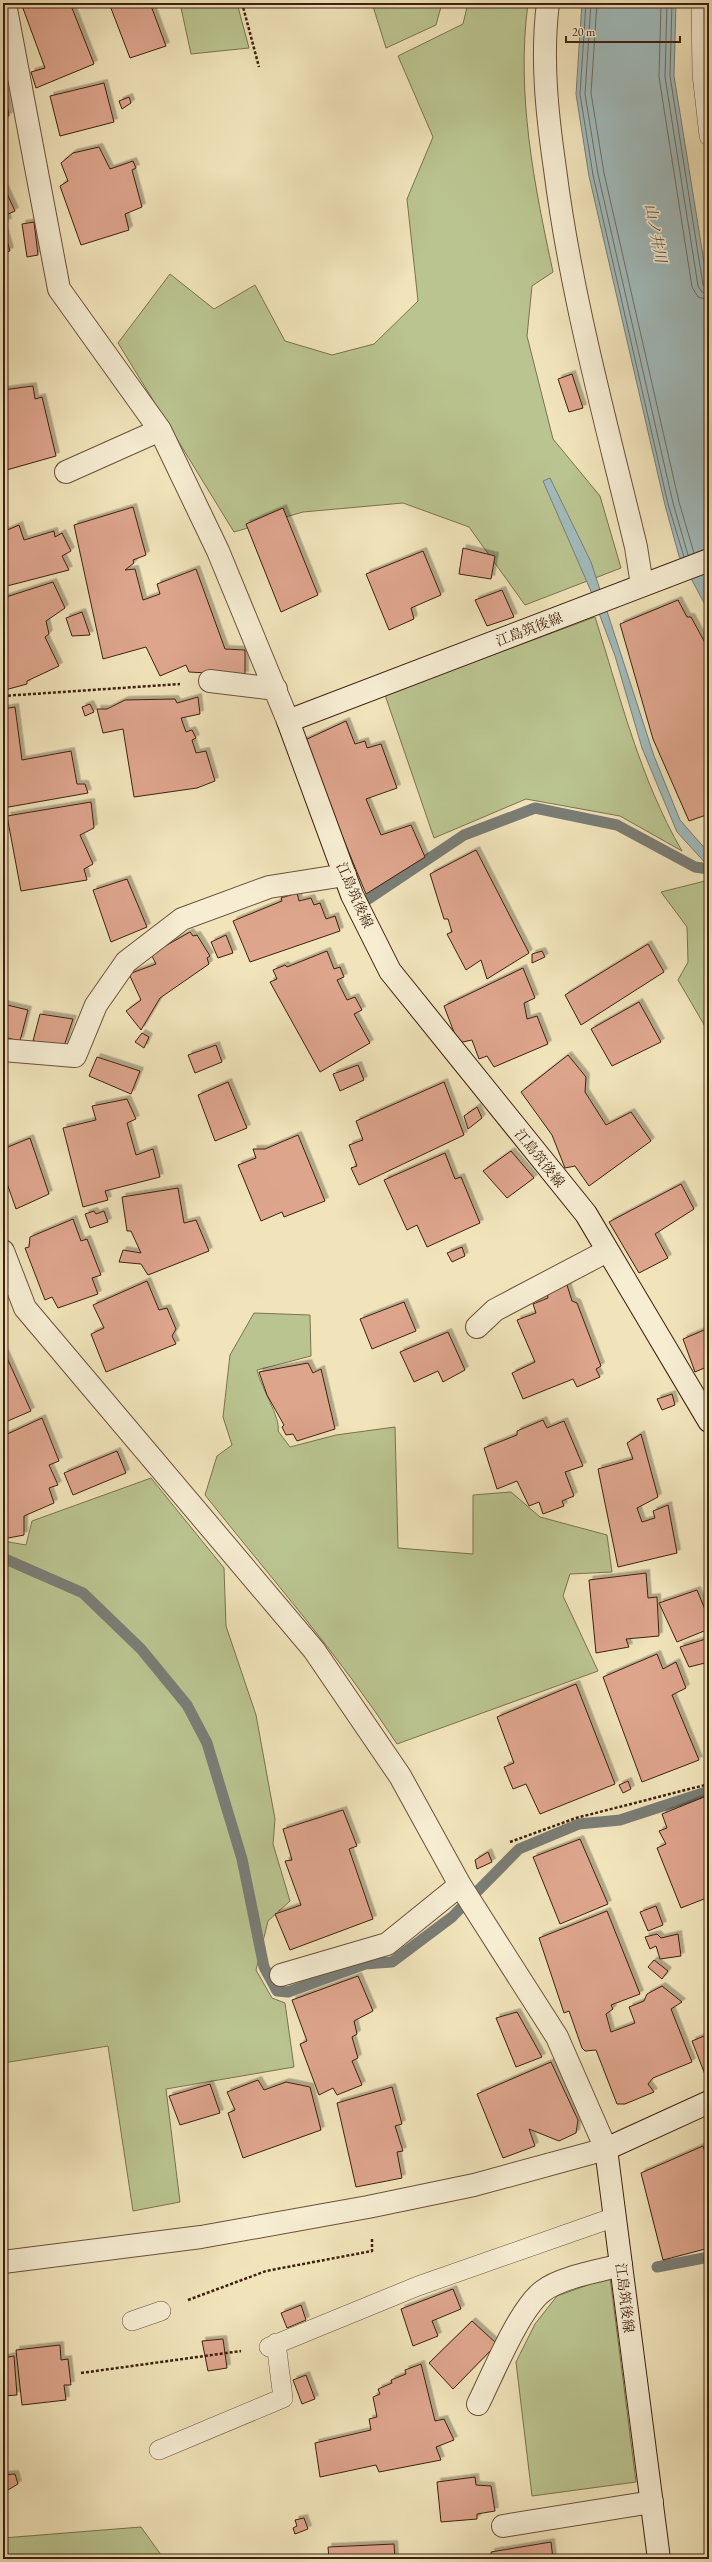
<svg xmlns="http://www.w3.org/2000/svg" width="712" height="2562" font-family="'EB Garamond','Noto Serif JP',serif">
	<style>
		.green { fill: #bac490; stroke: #7c724f }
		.water { fill: #a1bbbc; stroke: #7a7d76 }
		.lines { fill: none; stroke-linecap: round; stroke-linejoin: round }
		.shore { stroke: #706e65; stroke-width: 1 }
		.stream { stroke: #7a7d76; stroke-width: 11 }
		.building { fill: #dea58d; stroke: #3f200e; filter: url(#shadow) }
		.lane-casing { stroke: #6c5139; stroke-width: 20 }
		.street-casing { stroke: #6c5139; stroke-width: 24 }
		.secondary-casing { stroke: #3f200e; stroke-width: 24 }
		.path { stroke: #3f200e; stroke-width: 2.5; stroke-dasharray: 3 2; stroke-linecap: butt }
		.lane { stroke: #f6edd3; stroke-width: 19 }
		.street { stroke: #f6edd3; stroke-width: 22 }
		.secondary { stroke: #f6edd3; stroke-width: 22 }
		.labels { text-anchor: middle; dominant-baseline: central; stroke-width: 3.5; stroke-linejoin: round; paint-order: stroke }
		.street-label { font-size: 14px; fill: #3f200e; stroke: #f6edd3 }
		.water-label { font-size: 15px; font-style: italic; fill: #5c4e42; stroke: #f6edd3 }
	</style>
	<defs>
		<filter id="shadow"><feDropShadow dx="3.5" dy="-3.5" stdDeviation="0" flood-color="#0004"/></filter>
	</defs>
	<rect width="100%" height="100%" fill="#f1e4bb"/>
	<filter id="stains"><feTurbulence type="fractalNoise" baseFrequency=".005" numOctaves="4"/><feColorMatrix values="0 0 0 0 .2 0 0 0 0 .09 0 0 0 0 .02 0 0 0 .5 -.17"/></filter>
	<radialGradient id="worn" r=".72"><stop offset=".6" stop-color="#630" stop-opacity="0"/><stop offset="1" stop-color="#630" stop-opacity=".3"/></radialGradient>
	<path class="green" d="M180,3H237L249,48L191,54Z
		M372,3H442L436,25L386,48Z
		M468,3H528C516,94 534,184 553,272L532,286L527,336L553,439L600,496L621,568L525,605L469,527L403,503L303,512L234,532L118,343L170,274L214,309L255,285L285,341L332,355L374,344L418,301L407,199L433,137L398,56L463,24Z
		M595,617C620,696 640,779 682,851L620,816L526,799L434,838L385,695Z
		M709,880V1033L678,980L688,962L687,927L661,892Z
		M254,1313L310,1315L311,1356L257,1370C261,1388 281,1418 278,1431L290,1447L336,1435L395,1427L398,1548L473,1554V1495L511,1492L540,1517L607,1535L612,1572L570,1574L563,1596L598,1671L397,1744C340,1656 270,1577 205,1495L217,1456L232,1445L223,1417L230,1355Z
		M151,1478L224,1568L226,1626L256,1715L275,1819L273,1844L290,1901L268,1921L256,1970L272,1998L285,2003L294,2067L166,2089L180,2202L133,2211L108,2046L3,2063V1541L26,1545L32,1521Z
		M610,2277L636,2482L532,2496L516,2362L535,2324L557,2296Z
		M141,2527L164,2559H3V2538Z"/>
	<path class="water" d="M582,3H676L674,76L709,293V612L679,556L665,505L589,176L576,94Z
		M550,478L591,562L654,756L680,820L709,853V867L677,832L642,748L615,656L590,589L543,481Z"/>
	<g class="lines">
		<path class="shore" d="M586,3L580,94L593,175L668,504L684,557
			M591,3L585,94L598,174L673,503L688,555
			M597,3L591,93L604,173L679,502L694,553
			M661,3L659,77L692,287L698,297L709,300
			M667,3L665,77L698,286L702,292L709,294
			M672,3L670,76L703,285L709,289"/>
		<path class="stream" d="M364,902L464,835L535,808L617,825L695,867L709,869
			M3,1558L83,1593L141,1649L187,1705L207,1743L242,1859L264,1967L277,1991L288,1992L365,1964L392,1962L452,1917L519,1849L579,1824L620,1820L709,1791
			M657,2267L709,2257"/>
	</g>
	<path class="building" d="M21,3H70L94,64L36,88L31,72L45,68Z
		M109,3H150L166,46L130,58Z
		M3,79L9,116L3,118Z
		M104,83L114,122L60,136L50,96Z
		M129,97L131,103L122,109L119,101Z
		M99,147L110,169L133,161L136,168L132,170L142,207L125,214L129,230L81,245L60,186L68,181L61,163L73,153Z
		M4,187L15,211L6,215L8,222L3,223Z
		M34,222L38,255L27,257L22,224Z
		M3,227L10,251L3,253Z
		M572,374L583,408L569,412L558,379Z
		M33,386L35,399L42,397L56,456L3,471V390Z
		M133,507L146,555L133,560L134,563L125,570L135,569L143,600L160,594L157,584L196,569L225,649L245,650V675L189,672L186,665L160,676L146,647L103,659L74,525Z
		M283,508L318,595L281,612L246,524Z
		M19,525L24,540L54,531L55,537L62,533L71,551L62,556L69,570L3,587V532Z
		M463,548L495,556L491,579L459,574Z
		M423,551L441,595L411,608L414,619L389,630L366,574Z
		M53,582L65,608L46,621L49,634L45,637L59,666L27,681V684L5,690L3,684V598Z
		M502,590L514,617L487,626L475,600Z
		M678,600L687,617H691L709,650V814L689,821L653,739L620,624Z
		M82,612L90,635L72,636L66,618Z
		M198,697L200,714L181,718L186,732L192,730L196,738L192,740L196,753L206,751L215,781L197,788L134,797L123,729L103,733L97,709H107L125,700L175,699L177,703Z
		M90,704L94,712L85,716L82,707Z
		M15,707L22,760L71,751L77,784H85L88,793L3,808V709Z
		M346,721L355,744L365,741L367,748L381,744L397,788L366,799L381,835L411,825L425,857L366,894L303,741Z
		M91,802L94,828L80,835L93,864L84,869L87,880L21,891L7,816Z
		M476,850L529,953L487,979L481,960L466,970L447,934L452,932L448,919H444L430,874Z
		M127,879L147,927L111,942L93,890Z
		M297,893L299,901L311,898L314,905L320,903L326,919L335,916L340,931L250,962L233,921L282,901L281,898Z
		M190,932L193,936L197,935L210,956L207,958L209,964L160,998L141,1030L126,1011L141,1000L129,974L156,964L151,954Z
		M226,935L233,953L218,958L211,942Z
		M648,944L664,972L581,1025L565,995Z
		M327,951L334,969L340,967L344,977L337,980L347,1000L355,997L362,1010L354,1014L370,1043L320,1072L270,982L277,979L273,970L285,965L287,967Z
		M542,951L545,957L532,963V954Z
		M523,968L535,998L524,1003L527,1019L537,1016L548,1044L494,1067L487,1056L479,1059L472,1040L458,1043L444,1006Z
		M639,1002L661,1042L612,1066L591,1029Z
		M3,1004L28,1010L20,1041L3,1037Z
		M40,1014L73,1019L64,1046L33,1041Z
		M142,1033L149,1037L144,1048L135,1042Z
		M216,1045L222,1062L195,1073L188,1055Z
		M568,1055L586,1077L585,1092L606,1125L631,1112L651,1141L589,1186L575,1166L565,1168L552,1135L521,1092Z
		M97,1057L140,1071L131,1094L89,1076Z
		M358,1065L364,1080L340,1091L333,1074Z
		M228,1082L247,1128L215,1141L198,1095Z
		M444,1082L464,1135L359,1185L351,1168L357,1166L349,1145L363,1140L356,1121Z
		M127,1099L136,1119L127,1123L136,1155L153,1149L160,1177L105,1191L108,1200L83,1207L63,1128L96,1120L92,1106Z
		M477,1107L482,1118L468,1129L464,1116Z
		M298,1135L325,1201L284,1217L282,1212L261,1221L238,1165L256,1158L253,1149H265Z
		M30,1138L49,1194L16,1209L3,1172V1149Z
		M511,1151L534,1178L507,1198L483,1171Z
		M445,1153L455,1179L461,1177L480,1223L427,1247L417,1225L407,1230L384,1180Z
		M709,1171V1184L704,1174Z
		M681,1184L694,1209L655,1234L668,1258L639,1273L609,1222Z
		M178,1188L184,1223L196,1220L209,1251L148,1275L141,1264L119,1262L123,1250L141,1253L131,1231H127L122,1197Z
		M94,1211L96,1214L104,1211L108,1222L90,1228L85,1214Z
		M73,1219L81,1241L87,1239L101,1275L92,1278L98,1294L58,1308L52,1297L45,1300L25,1248L29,1247L30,1237Z
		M462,1247L465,1256L452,1262L447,1253Z
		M147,1281L159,1310L167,1308L176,1329L172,1336L176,1344L106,1372L91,1334L104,1328L93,1305Z
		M567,1285L572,1301L577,1303L601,1366L596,1369L600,1377L577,1387L573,1379L523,1399L512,1373L535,1362L517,1320L536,1313L533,1304L548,1298L547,1292Z
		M404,1302L416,1331L372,1349L360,1319Z
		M709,1328V1366L695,1372L683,1339Z
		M448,1332L465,1370L443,1382L438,1371L414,1382L400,1352Z
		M3,1349L31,1411L3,1423Z
		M308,1363L313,1373L321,1369L335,1429L297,1441L293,1434L286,1435L282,1427L284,1425L267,1395L259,1372Z
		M672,1394L675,1405L662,1410L657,1399Z
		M42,1418L59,1461L49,1465L58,1485L49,1488L54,1503L24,1516V1535L3,1539V1436Z
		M543,1420L547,1428L564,1421L583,1466L565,1472L574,1496L562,1501L564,1506L543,1514L539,1502L529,1506L517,1481L497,1489L484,1448L517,1435V1431Z
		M641,1434L658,1497L637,1508L642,1522L655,1518L653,1511L668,1505L677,1553L618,1567L598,1469L633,1459L627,1443Z
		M117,1451L126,1473L73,1495L64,1473Z
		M646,1573L648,1598L657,1597L659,1636L626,1639L629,1647L596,1653L589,1580Z
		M697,1590L709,1619V1629L677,1642L659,1603Z
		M709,1638V1662L689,1667L680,1647Z
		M657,1654L663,1669L676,1662L686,1688L672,1695L699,1760L642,1782L603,1677Z
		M576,1684L615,1784L540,1814L526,1784L513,1789L504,1767L514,1763L497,1717Z
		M628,1781L631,1789L623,1793L619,1785Z
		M709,1795V1897L681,1908L657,1848L666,1844L659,1831L667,1828L662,1814Z
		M343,1810L357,1846L349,1849L373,1919L290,1950L275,1914L301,1905L285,1861L292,1860L283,1829Z
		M580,1839L608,1904L560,1924L533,1857Z
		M488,1852L492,1862L477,1869L475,1860Z
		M656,1906L663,1925L648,1931L640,1912Z
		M607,1911L640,1994L611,2005L613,2009L606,2014L611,2032L635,2023L629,2007L644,2001L647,1994L662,1986L682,2002L671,2009L692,2062L653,2078L648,2084L654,2092L625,2104H617L596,2050L585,2051L582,2048L569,2011L564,2013L539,1938Z
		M657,1934L661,1938L678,1934L681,1956L660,1959L656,1946L650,1949L645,1937Z
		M654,1960L668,1971L662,1979L648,1967Z
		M358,1976L373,2011L354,2021L357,2034L352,2037L358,2058L352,2061L362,2085L337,2095L333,2088L319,2095L300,2044L307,2041L292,2000Z
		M517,2012L542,2057L516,2067L496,2018Z
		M709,2034V2076L706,2077L692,2041Z
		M551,2062L578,2120L576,2133L559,2141L529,2129L535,2146L503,2158L477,2094Z
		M258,2080L264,2090L286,2082L310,2087L321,2130L243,2158L228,2113L235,2110L227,2092Z
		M210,2084L220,2113L180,2125L169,2096Z
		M392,2087L402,2124L395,2126L403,2151L397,2152L402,2178L356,2187L337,2103Z
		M703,2146L709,2164V2248L663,2260L641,2173Z
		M453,2289L461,2309L432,2321L438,2336L413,2346L401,2309Z
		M301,2305L306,2320L287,2328L281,2313Z
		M472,2321L497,2344L453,2389L429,2363Z
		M223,2339L227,2368L208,2371L202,2341Z
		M60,2345L61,2360L68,2359L71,2385H64L66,2400L22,2405L16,2350Z
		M14,2356L17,2395L3,2396V2358Z
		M421,2364L435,2421L444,2419L454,2440L436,2447L441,2460L379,2472L376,2465L320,2477L315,2443L371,2430L369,2419L377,2417L373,2397L380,2394L378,2389L392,2383L391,2380L406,2374L405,2370Z
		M306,2375L315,2399L302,2404L293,2380Z
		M15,2474L18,2484L3,2493V2475Z
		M475,2477L476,2485L491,2486L495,2511L477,2514V2519L441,2522L437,2482Z
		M304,2518L308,2529L295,2534L293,2528L297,2526L295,2520Z
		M551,2542L553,2559H492L491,2552Z
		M394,2544L395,2559H329L328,2547Z"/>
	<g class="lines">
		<defs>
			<path id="lane" d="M701,3L702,74L709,136
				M132,2321L161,2311
				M269,2347L418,2286L615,2217
				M159,2450L283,2398L276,2343"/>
			<path id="street" d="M548,3C541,58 547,114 555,169C571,296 606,422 636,547L642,585
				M3,5L6,9L59,289L160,430L218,551L288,721
				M66,472L160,430
				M210,681L276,689
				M3,1050L75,1056L96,1005L126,962L182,919L269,887L345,875
				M3,1251L25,1308L314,1650L400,1776L460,1885L557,2037L606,2149L474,2185L368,2207L201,2237L3,2262
				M477,1327L495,1310L607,1251
				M281,1975L387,1944L460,1885
				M478,2404C493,2374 519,2309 543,2291C561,2277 599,2271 621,2265
				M503,2526L652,2502"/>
			<path id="secondary" d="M709,560L288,721L352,895L390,971L586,1214L709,1421
				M659,2559L606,2149L709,2102"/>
		</defs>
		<use href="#lane" class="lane-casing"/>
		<use href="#street" class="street-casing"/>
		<use href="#secondary" class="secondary-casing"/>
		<path class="path" d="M242,3L259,67
			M3,696L180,684
			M510,1842L576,1818L709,1784
			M188,2300L266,2271L372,2251V2237
			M81,2373L241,2351"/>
		<use href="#lane" class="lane"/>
		<use href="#street" class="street"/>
		<use href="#secondary" class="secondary"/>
	</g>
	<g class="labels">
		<g class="street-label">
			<text transform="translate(529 629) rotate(-21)">江島筑後線</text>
			<text transform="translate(355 895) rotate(66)">江島筑後線</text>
			<text transform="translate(540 1158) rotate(51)">江島筑後線</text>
			<text transform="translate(625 2298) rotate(83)">江島筑後線</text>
		</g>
		<g class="water-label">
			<text transform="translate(656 233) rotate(79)">山ノ井川</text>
		</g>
	</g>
	<rect width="712" height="2562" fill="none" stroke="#f1e4bb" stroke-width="16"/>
	<rect x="4" y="4" width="704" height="2554" fill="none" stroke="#3f200e" stroke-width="2"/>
	<rect x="8" y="8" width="696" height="2546" fill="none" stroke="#3f200e"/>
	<path d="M566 36v6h114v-6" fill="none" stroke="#3f200e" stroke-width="2"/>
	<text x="572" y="36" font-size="12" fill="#3f200e" stroke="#f6edd3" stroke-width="3" paint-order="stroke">20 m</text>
	<rect width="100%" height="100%" filter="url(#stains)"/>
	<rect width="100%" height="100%" fill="url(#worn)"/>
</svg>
